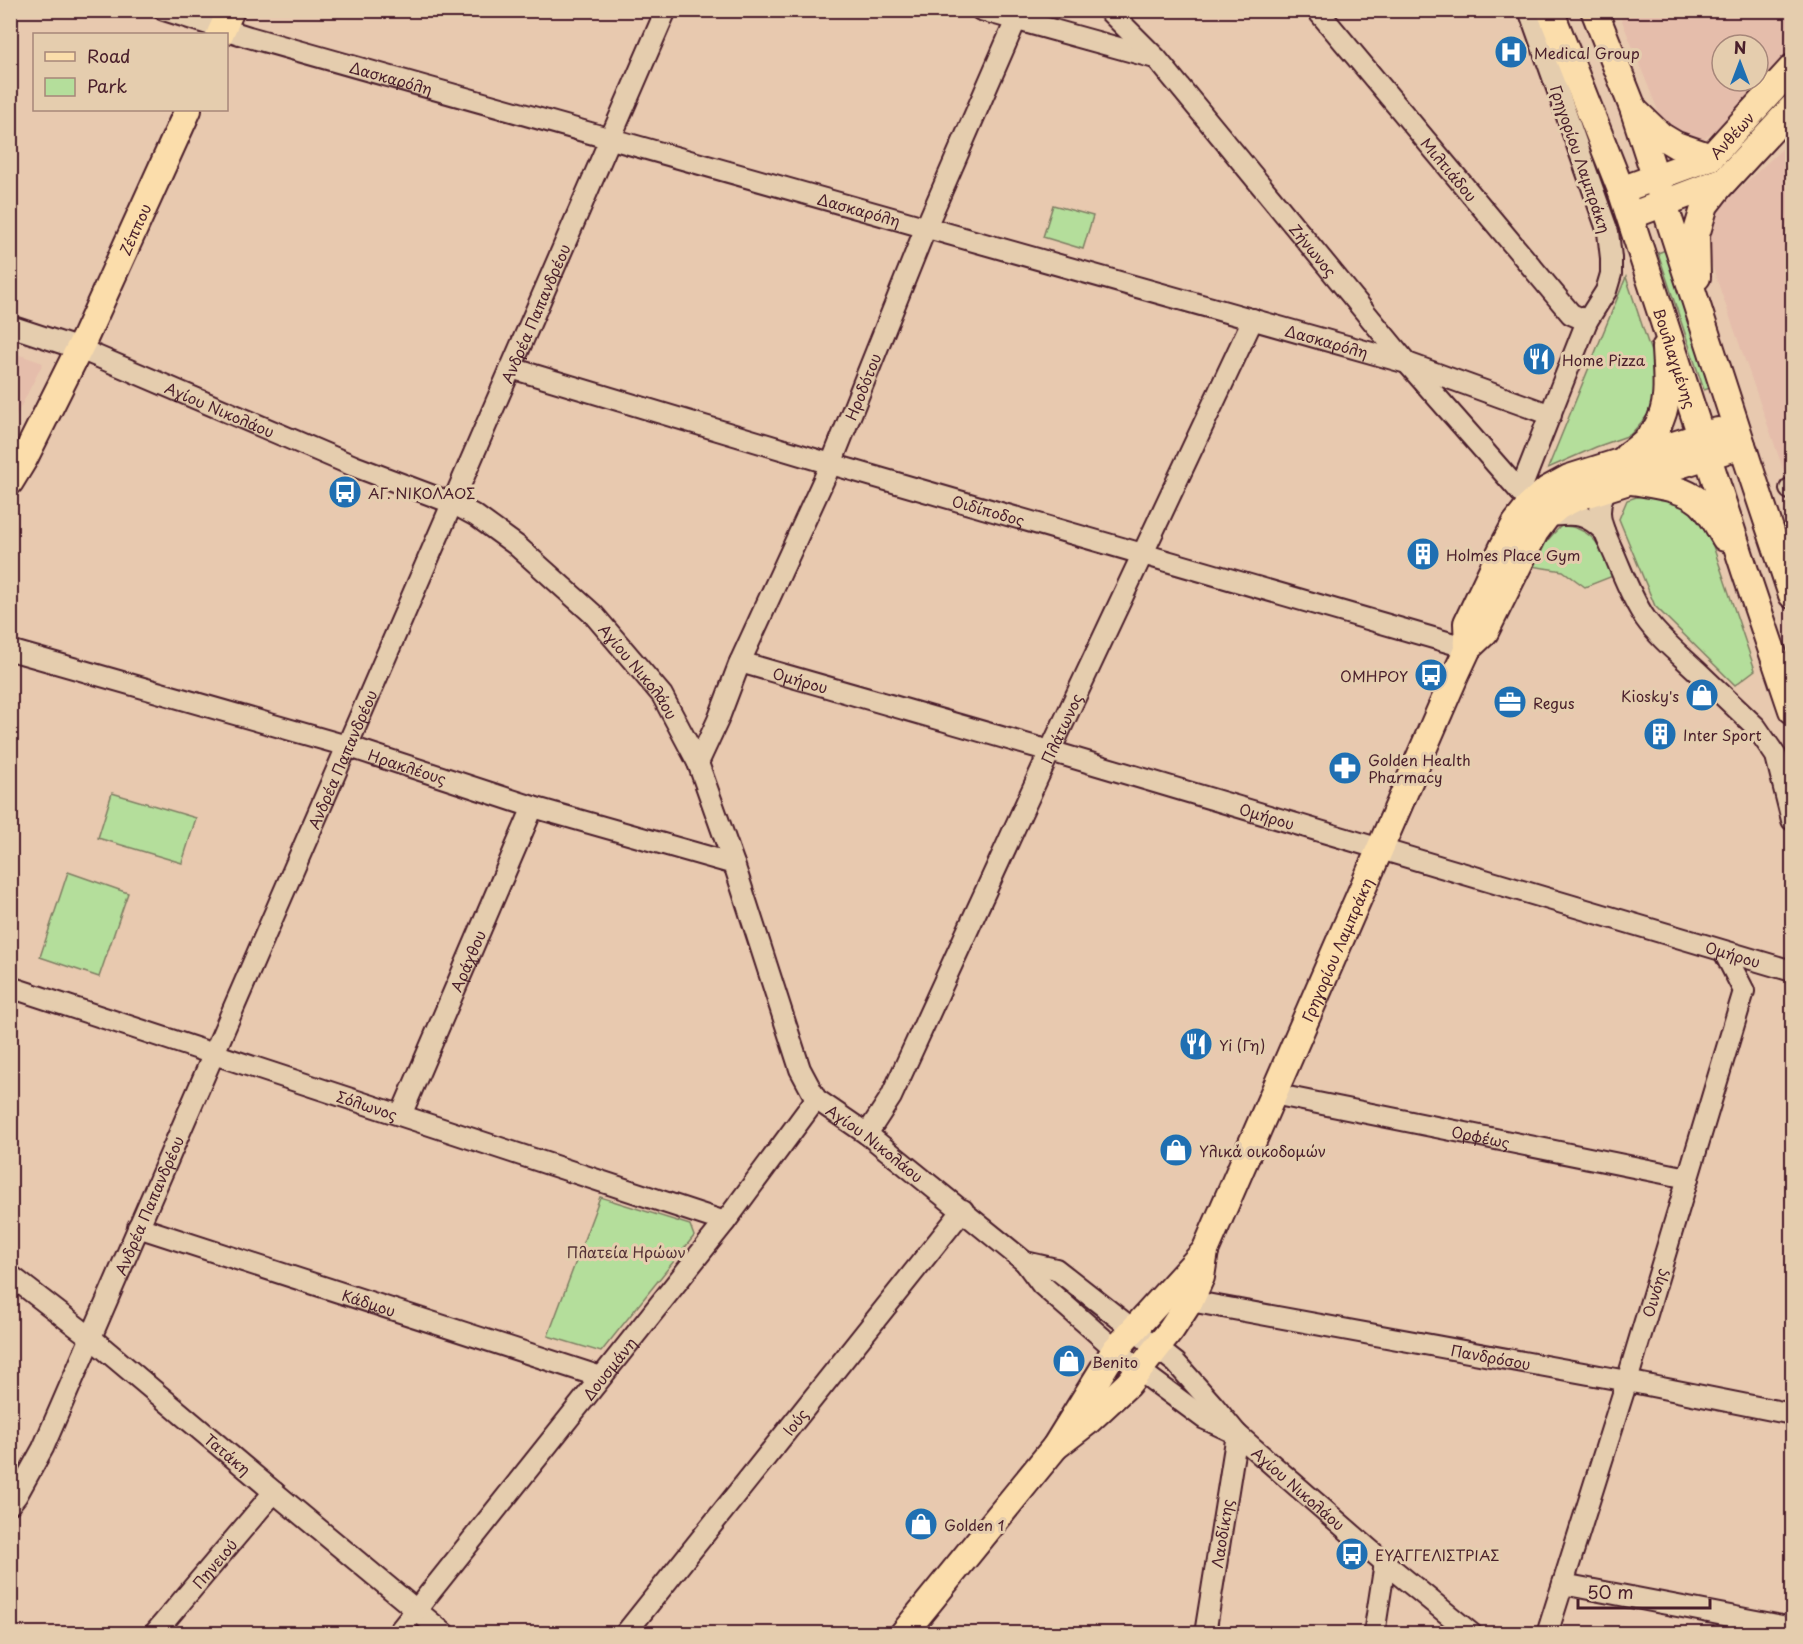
<svg xmlns="http://www.w3.org/2000/svg" width="1803" height="1644" font-family="'Playpen Sans',sans-serif">
	<style>
		.built { fill: #e5bdab; fill-rule: evenodd }
		.green { fill: #b4de9b; stroke: #7f7e63; stroke-width: 1.5 }
		.lines { fill: none; stroke-linecap: round; stroke-linejoin: round }
		.minor-casing { stroke: #4a1f2b; stroke-width: 24 }
		.major-casing { stroke: #4a1f2b; stroke-width: 30 }
		.minor { stroke: #e5cdae; stroke-width: 20 }
		.major { stroke: #fbddab; stroke-width: 26 }
		.labels { text-anchor: middle; dominant-baseline: central; stroke-width: 6; stroke-linejoin: round; paint-order: stroke }
		.poi-label { font-size: 15px; fill: #4a1f2b; stroke: #e5cdae; text-anchor: start }
		.street-label { font-size: 15px; fill: #4a1f2b; stroke: #e5cdae }
		.park-label { font-size: 15px; fill: #553236; stroke: #e5cdae }
	</style>
	<rect width="100%" height="100%" fill="#e8c9af"/>
	<filter id="ink" filterUnits="userSpaceOnUse"><feTurbulence type="fractalNoise" baseFrequency=".0167" numOctaves="2"/><feDisplacementMap in="SourceGraphic" scale="12" xChannelSelector="R" yChannelSelector="G"/><feConvolveMatrix kernelMatrix="1 2 1 2 8 2 1 2 1" color-interpolation-filters="sRGB"/></filter>
	<g filter="url(#ink)">
		<path class="built" d="M1618,11H1792V51L1722,128L1704,138L1683,139L1668,130L1659,113ZM1722,45H1758V81H1722Z
			M1792,140V474L1786,477L1705,246L1717,209Z
			M11,352L43,363L11,426L10,352Z"/>
		<path class="green" d="M1053,205L1093,216L1083,249L1043,237Z
			M1668,249L1713,387L1704,390L1658,253Z
			M1626,277L1659,376L1655,407L1630,435L1596,447L1548,468Z
			M1649,493L1677,500L1698,518L1713,546L1755,670L1735,685L1655,606L1619,519L1627,500Z
			M1561,526C1591,524 1603,552 1618,574L1585,587L1563,571L1531,566C1539,550 1548,538 1561,526Z
			M112,793L196,818L182,863L98,838Z
			M68,872L128,893L99,977L40,957Z
			M600,1197L690,1225L694,1236L601,1352L548,1336Z"/>
		<g class="lines">
			<defs>
				<g id="minor">
					<path id="s1" d="M164,10L249,37L1407,363L1551,415"/>
					<path d="M981,10L1155,58"/>
					<path id="s2" d="M1108,10L1157,59L1407,363L1531,504"/>
					<path id="s3" d="M1317,10L1571,314L1587,321"/>
					<path id="s4" d="M10,326L80,349L354,466L452,503L476,516L516,545L594,615L662,695L698,763L734,864L800,1069L816,1099L867,1134L1025,1262L1042,1285L1139,1370L1205,1419L1237,1434"/>
					<path id="s5" d="M511,368L831,464L1468,648"/>
					<path d="M1607,488C1592,513 1604,531 1615,556C1624,577 1632,599 1645,618C1659,638 1678,653 1696,670C1716,689 1736,708 1756,727L1776,756L1792,820"/>
					<path d="M1790,489L1792,488"/>
					<path d="M1520,491L1587,321L1606,291L1611,274V258L1608,232L1529,10"/>
					<path d="M1547,516C1574,514 1583,511 1604,531"/>
					<path id="s6" d="M10,650L347,746L533,807L734,864"/>
					<path id="s7" d="M740,662L1050,751L1792,971"/>
					<path id="s8" d="M698,763L718,720L740,662L831,464L926,227L1016,20L1023,10"/>
					<path id="s9" d="M10,987L725,1222"/>
					<path id="s10" d="M1273,1094L1688,1178"/>
					<path id="s11" d="M401,1115L533,807"/>
					<path id="s12" d="M867,1134L891,1097L1050,751L1253,319"/>
					<path id="s13" d="M138,1227L601,1377"/>
					<path id="s14" d="M1025,1262L1056,1269L1176,1363L1214,1406L1237,1434L1385,1563L1472,1634"/>
					<path id="s15" d="M10,1275L90,1337L274,1492L445,1634"/>
					<path id="s16" d="M1190,1301L1627,1381L1792,1414"/>
					<path id="s17" d="M10,1504L17,1495L43,1448L666,10"/>
					<path d="M1563,1584L1792,1628"/>
					<path id="s18" d="M154,1634L274,1492"/>
					<path id="s19" d="M397,1634L725,1222L816,1099"/>
					<path id="s20" d="M625,1634L963,1210"/>
					<path id="s21" d="M1205,1634L1237,1434"/>
					<path d="M1374,1634L1385,1563"/>
					<path id="s22" d="M1547,1634L1627,1381L1744,991L1724,952"/>
				</g>
				<g id="major">
					<path id="s23" d="M1550,10L1621,190L1745,571L1792,710"/>
					<path d="M1594,10L1633,108L1748,463L1792,595"/>
					<path d="M220,34L231,10"/>
					<path d="M1636,112L1661,136L1676,145L1711,157"/>
					<path id="s24" d="M1621,190L1711,157L1792,68"/>
					<path d="M1630,216L1725,180"/>
					<path d="M1697,277L1696,235L1705,205L1719,187L1792,108"/>
					<path d="M1627,456C1638,448 1650,439 1657,427C1671,403 1666,374 1665,348"/>
					<path d="M1632,481C1654,485 1682,487 1700,502C1711,512 1718,526 1725,538"/>
					<path id="s25" d="M10,482L24,459L85,337L188,110"/>
					<path d="M1468,648L1467,623L1503,547L1516,523L1531,504L1547,490L1569,478L1718,431"/>
					<path id="s26" d="M1055,1447L1086,1423L1128,1384L1171,1330L1190,1301L1201,1277L1205,1251L1455,676L1468,648L1485,632L1535,532L1547,516L1559,506L1575,498L1742,445"/>
					<path d="M903,1634L1055,1447L1115,1350L1205,1251"/>
				</g>
			</defs>
			<use href="#minor" class="minor-casing"/>
			<use href="#major" class="major-casing"/>
			<use href="#minor" class="minor"/>
			<use href="#major" class="major"/>
		</g>
	</g>
	<defs>
		<symbol id="hospital-disc" viewBox="-11 -11 22 22"><circle r="9.5" fill="#1f6fb2" stroke="#e5cdae"/><path d="M-5-5h3v3.5h4V-5h3V5h-3V1.5h-4V5h-3Z" fill="#fff"/></symbol>
		<symbol id="restaurant-disc" viewBox="-11 -11 22 22"><circle r="9.5" fill="#1f6fb2" stroke="#e5cdae"/><path d="M-5-6h1v4h1v-4h1v4h1v-4h1v5L-1.5 .5V6h-2V.5L-5-1ZM5-6V6H3V1.5H1.5Q1.5-4 5-6Z" fill="#fff"/></symbol>
		<symbol id="bus-disc" viewBox="-11 -11 22 22"><circle r="9.5" fill="#1f6fb2" stroke="#e5cdae"/><path d="M-5-6H5V4H4V6H2V4H-2V6H-4V4H-5ZM-3.5-4V0h7V-4ZM-3.5 1.2v1.5H-2V1.2ZM2 1.2v1.5H3.5V1.2Z" fill="#fff"/></symbol>
		<symbol id="building-disc" viewBox="-11 -11 22 22"><circle r="9.5" fill="#1f6fb2" stroke="#e5cdae"/><path d="M-4-6H4V6H1V3H-1V6H-4ZM-2.5-4.3h1.7v1.8h-1.7ZM.8-4.3h1.7v1.8H.8ZM-2.5-1h1.7V.8h-1.7ZM.8-1h1.7V.8H.8Z" fill="#fff"/></symbol>
		<symbol id="shop-disc" viewBox="-11 -11 22 22"><circle r="9.5" fill="#1f6fb2" stroke="#e5cdae"/><path d="M-5-2.5h2.3a2.7 3.5 0 0 1 5.4 0H5L5.5 6h-11ZM-1.5-2.5h3a1.5 2.3 0 0 0-3 0Z" fill="#fff"/></symbol>
		<symbol id="office-disc" viewBox="-11 -11 22 22"><circle r="9.5" fill="#1f6fb2" stroke="#e5cdae"/><path d="M-6-3h4V-5.5h4V-3h4V5H-6ZM-1-4.5V-3h2v-1.5ZM-6 0V1H6V0Z" fill="#fff"/></symbol>
		<symbol id="pharmacy-disc" viewBox="-11 -11 22 22"><circle r="9.5" fill="#1f6fb2" stroke="#e5cdae"/><path d="M-2-6h4v4h4v4h-4v4h-4v-4h-4v-4h4Z" fill="#fff"/></symbol>
	</defs>
	<g fill-rule="evenodd">
		<use href="#hospital-disc" x="1492" y="33" width="38" height="38"/>
		<use href="#restaurant-disc" x="1520" y="340" width="38" height="38"/>
		<use href="#bus-disc" x="326" y="473" width="38" height="38"/>
		<use href="#building-disc" x="1404" y="535" width="38" height="38"/>
		<use href="#bus-disc" x="1412" y="656" width="38" height="38"/>
		<use href="#shop-disc" x="1683" y="676" width="38" height="38"/>
		<use href="#office-disc" x="1491" y="683" width="38" height="38"/>
		<use href="#building-disc" x="1641" y="715" width="38" height="38"/>
		<use href="#pharmacy-disc" x="1326" y="749" width="38" height="38"/>
		<use href="#restaurant-disc" x="1177" y="1025" width="38" height="38"/>
		<use href="#shop-disc" x="1157" y="1131" width="38" height="38"/>
		<use href="#shop-disc" x="1050" y="1342" width="38" height="38"/>
		<use href="#shop-disc" x="902" y="1505" width="38" height="38"/>
		<use href="#bus-disc" x="1333" y="1535" width="38" height="38"/>
	</g>
	<g class="labels">
		<g class="poi-label">
			<text x="1534" y="52">Medical Group</text>
			<text x="1562" y="359">Home Pizza</text>
			<text x="368" y="492">ΑΓ. ΝΙΚΟΛΑΟΣ</text>
			<text x="1446" y="554">Holmes Place Gym</text>
			<text x="1408" y="675" text-anchor="end">ΟΜΗΡΟΥ</text>
			<text x="1679" y="695" text-anchor="end">Kiosky's</text>
			<text x="1533" y="702">Regus</text>
			<text x="1683" y="734">Inter Sport</text>
			<text x="1368" y="759">Golden Health<tspan x="1368" dy="17">Pharmacy</tspan></text>
			<text x="1219" y="1044">Yi (Γη)</text>
			<text x="1199" y="1150">Υλικά οικοδομών</text>
			<text x="1092" y="1361">Benito</text>
			<text x="944" y="1524">Golden 1</text>
			<text x="1375" y="1554">ΕΥΑΓΓΕΛΙΣΤΡΙΑΣ</text>
		</g>
		<g class="street-label">
			<text stroke="none"><textPath href="#s1" startOffset="237">Δασκαρόλη</textPath></text>
			<text stroke="none"><textPath href="#s24" startOffset="126">Ανθέων</textPath></text>
			<text transform="translate(1581 159) rotate(71)">Γρηγορίου Λαμπράκη</text>
			<text stroke="none"><textPath href="#s3" startOffset="207">Μιλτιάδου</textPath></text>
			<text stroke="none"><textPath href="#s1" startOffset="723">Δασκαρόλη</textPath></text>
			<text stroke="none"><textPath href="#s25" startOffset="282">Ζέππου</textPath></text>
			<text stroke="none"><textPath href="#s2" startOffset="316">Ζήνωνος</textPath></text>
			<text stroke="none"><textPath href="#s17" startOffset="1302">Ανδρέα Παπανδρέου</textPath></text>
			<text stroke="none"><textPath href="#s1" startOffset="1209">Δασκαρόλη</textPath></text>
			<text stroke="none"><textPath href="#s23" startOffset="370">Βουλιαγμένης</textPath></text>
			<text stroke="none"><textPath href="#s8" startOffset="411">Ηροδότου</textPath></text>
			<text stroke="none"><textPath href="#s4" startOffset="226">Αγίου Νικολάου</textPath></text>
			<text stroke="none"><textPath href="#s5" startOffset="498">Οιδίποδος</textPath></text>
			<text stroke="none"><textPath href="#s4" startOffset="730">Αγίου Νικολάου</textPath></text>
			<text stroke="none"><textPath href="#s7" startOffset="63">Ομήρου</textPath></text>
			<text stroke="none"><textPath href="#s12" startOffset="450">Πλάτωνος</textPath></text>
			<text stroke="none"><textPath href="#s17" startOffset="816">Ανδρέα Παπανδρέου</textPath></text>
			<text stroke="none"><textPath href="#s6" startOffset="414">Ηρακλέους</textPath></text>
			<text stroke="none"><textPath href="#s7" startOffset="549">Ομήρου</textPath></text>
			<text stroke="none"><textPath href="#s26" startOffset="582">Γρηγορίου Λαμπράκη</textPath></text>
			<text stroke="none"><textPath href="#s7" startOffset="1035">Ομήρου</textPath></text>
			<text stroke="none"><textPath href="#s11" startOffset="168">Αράχθου</textPath></text>
			<text stroke="none"><textPath href="#s9" startOffset="376">Σόλωνος</textPath></text>
			<text stroke="none"><textPath href="#s10" startOffset="212">Ορφέως</textPath></text>
			<text stroke="none"><textPath href="#s4" startOffset="1270">Αγίου Νικολάου</textPath></text>
			<text stroke="none"><textPath href="#s17" startOffset="330">Ανδρέα Παπανδρέου</textPath></text>
			<text stroke="none"><textPath href="#s22" startOffset="358">Οινόης</textPath></text>
			<text stroke="none"><textPath href="#s13" startOffset="243">Κάδμου</textPath></text>
			<text stroke="none"><textPath href="#s16" startOffset="306">Πανδρόσου</textPath></text>
			<text stroke="none"><textPath href="#s19" startOffset="340">Δουσμάνη</textPath></text>
			<text stroke="none"><textPath href="#s20" startOffset="272">Ιούς</textPath></text>
			<text stroke="none"><textPath href="#s15" startOffset="282">Τατάκη</textPath></text>
			<text stroke="none"><textPath href="#s14" startOffset="360">Αγίου Νικολάου</textPath></text>
			<text stroke="none"><textPath href="#s21" startOffset="102">Λαοδίκης</textPath></text>
			<text stroke="none"><textPath href="#s18" startOffset="93">Πηνειού</textPath></text>
		</g>
		<g class="park-label">
			<text x="626" y="1251">Πλατεία Ηρώων</text>
		</g>
	</g>
	<rect width="1803" height="1644" fill="none" stroke="#e5cdae" stroke-width="36"/>
	<rect x="18" y="18" width="1767" height="1608" fill="none" stroke="#4a1f2b" stroke-width="2" filter="url(#ink)"/>
	<rect x="33" y="33" width="195" height="78" fill="#e5cdae" stroke="#a7877a" stroke-width="1.5"/>
	<rect x="45" y="52" width="30" height="9" fill="#fbddab" stroke="#a7877a" stroke-width="1.5"/>
	<text x="87" y="63" font-size="18" fill="#4a1f2b">Road</text>
	<rect x="45" y="78" width="30" height="18" fill="#b4de9b" stroke="#a7877a" stroke-width="1.5"/>
	<text x="87" y="93" font-size="18" fill="#4a1f2b">Park</text>
	<g transform="translate(1740 63)"><circle r="28" fill="#e5cdae" stroke="#a7877a" stroke-width="1.5"/>
	<path d="M0-4.5L10 22L0 15L-10 22Z" fill="#1f6fb2"/>
	<text y="-9" font-size="16" font-weight="bold" text-anchor="middle" fill="#4a1f2b">N</text>
	</g>
	<path d="M1578 1599v9h132v-9" fill="none" stroke="#4a1f2b" stroke-width="3"/>
	<text x="1587" y="1599" font-size="18" fill="#4a1f2b" stroke="#e5cdae" stroke-width="4.5" paint-order="stroke">50 m</text>
</svg>
